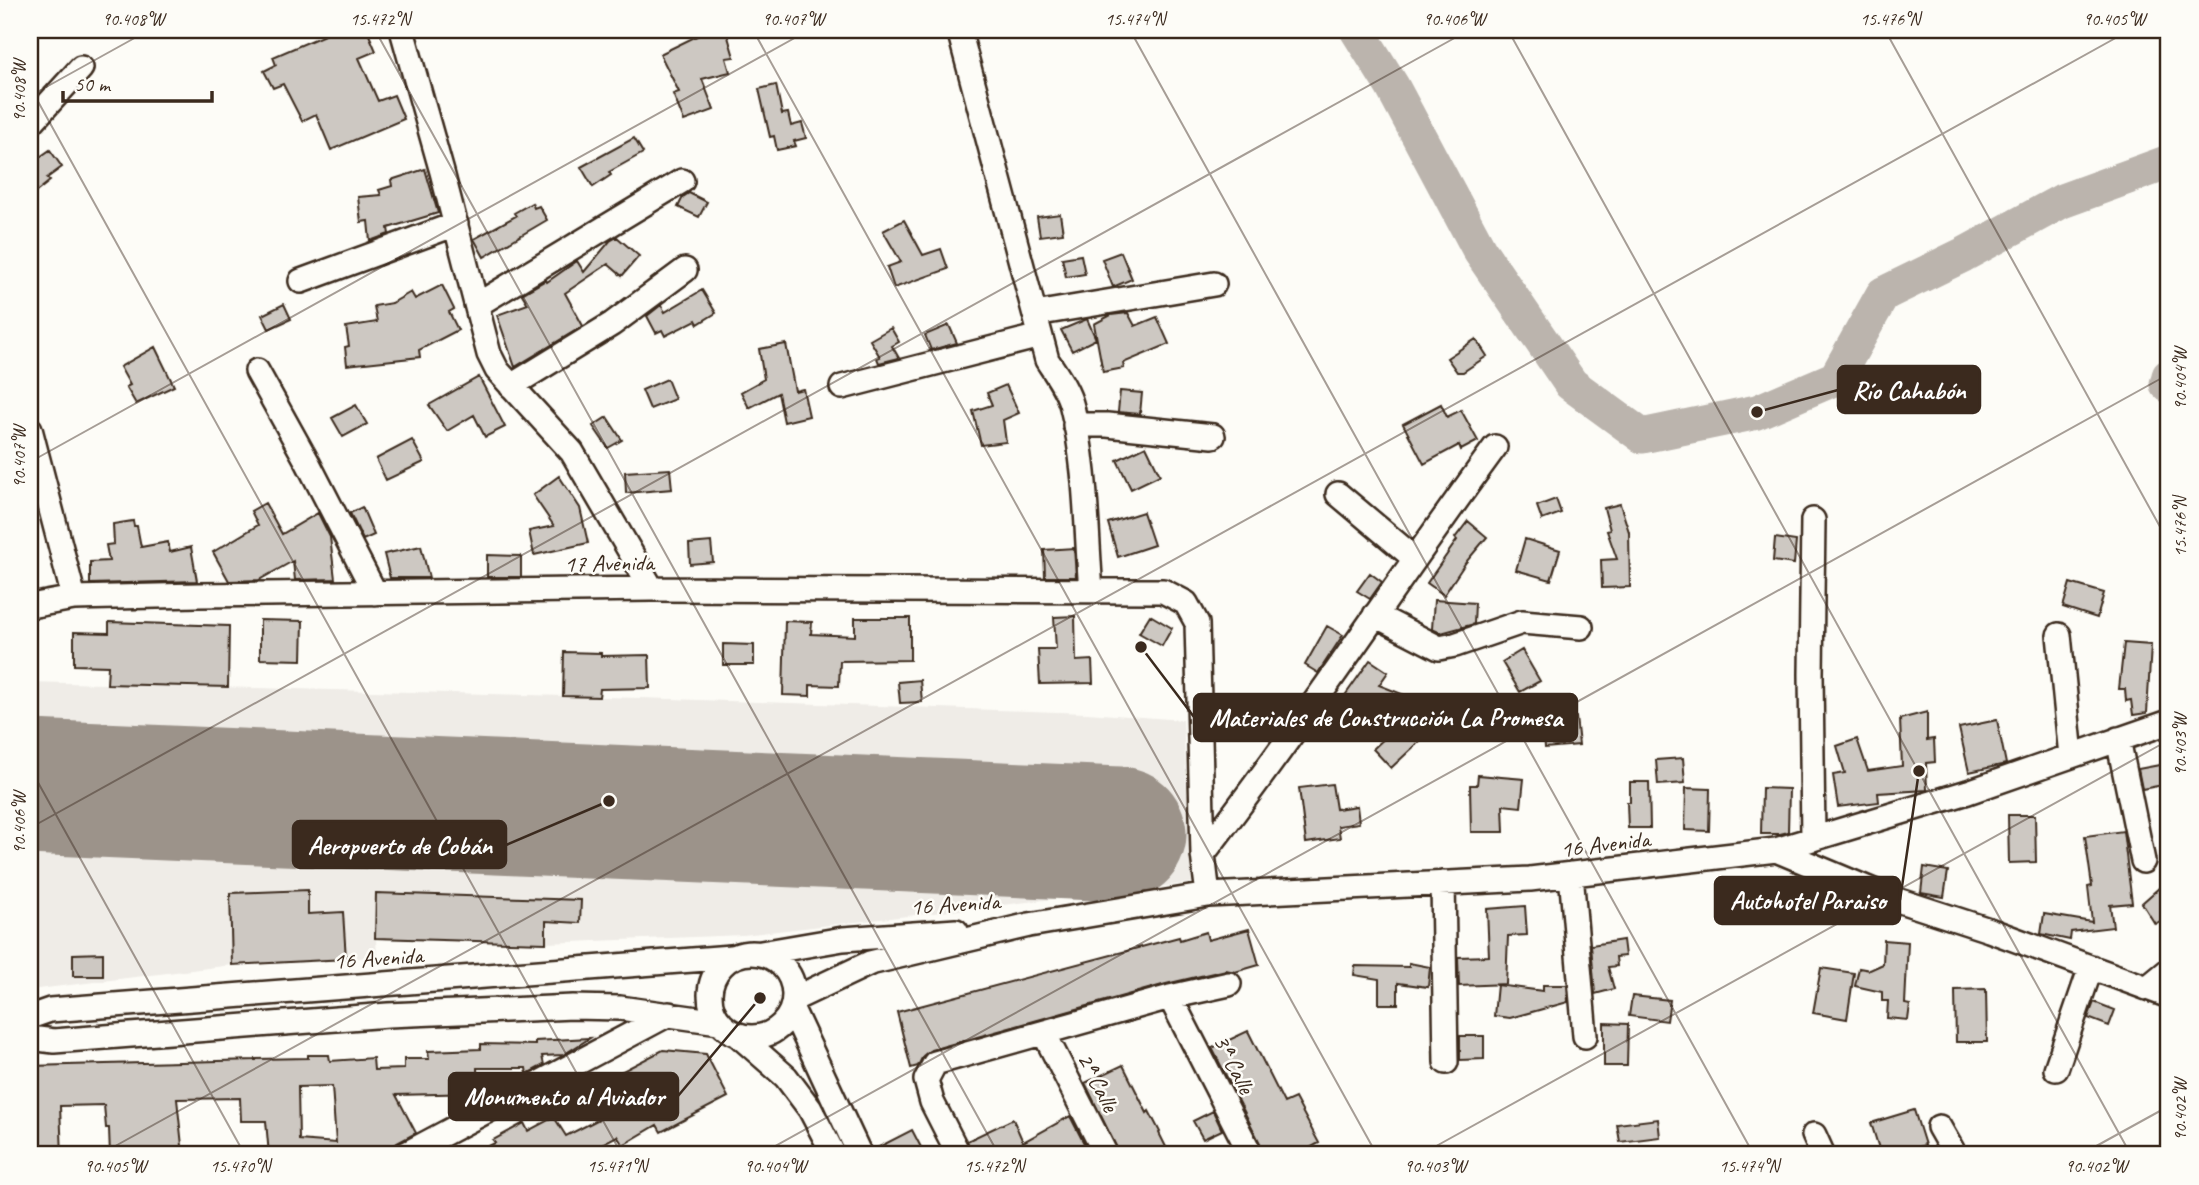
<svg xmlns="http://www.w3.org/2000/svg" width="2199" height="1185" font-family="Caveat,sans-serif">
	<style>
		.built { fill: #efece7 }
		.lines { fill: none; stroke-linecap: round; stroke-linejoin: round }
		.river { stroke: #bbb4ad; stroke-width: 35 }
		.runway { stroke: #9c938a; stroke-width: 135 }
		.building { fill: #cdc8c2; stroke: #3b2a1e; stroke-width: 2; fill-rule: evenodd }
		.minor-casing { stroke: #3b2a1e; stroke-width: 28 }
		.minor { stroke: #fdfcf7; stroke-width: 23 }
		.ticks { fill: none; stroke: #3b2a1e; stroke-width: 2; stroke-opacity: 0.45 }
		.labels { text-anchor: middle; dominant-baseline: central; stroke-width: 5; stroke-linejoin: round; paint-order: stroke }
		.street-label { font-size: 24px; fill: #3b2a1e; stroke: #fdfcf7 }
		.leader { fill: none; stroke: #3b2a1e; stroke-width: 2.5 }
		.callout-dot { fill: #3b2a1e; stroke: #fdfcf7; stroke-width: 2.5 }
		.callout { fill: #3b2a1e; stroke: #3b2a1e; stroke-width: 2.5 }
		.callout-label { font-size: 26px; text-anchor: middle; font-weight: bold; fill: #fff }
		.neatline { fill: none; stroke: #3b2a1e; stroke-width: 2.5 }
		.ticks-label { font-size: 18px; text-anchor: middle; fill: #3b2a1e }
	</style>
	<rect width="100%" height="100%" fill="#fdfcf7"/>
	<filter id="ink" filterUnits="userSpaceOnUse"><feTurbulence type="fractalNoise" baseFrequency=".0143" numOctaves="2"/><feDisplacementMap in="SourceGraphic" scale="14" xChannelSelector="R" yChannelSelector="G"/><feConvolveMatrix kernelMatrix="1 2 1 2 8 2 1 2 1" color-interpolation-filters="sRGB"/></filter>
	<g filter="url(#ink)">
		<path class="built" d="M30,682L641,698L1087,713L1183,720L1192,883L743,935L546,943L376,938L377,957L232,965L30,990Z"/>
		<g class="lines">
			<path class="river" d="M1357,30L1392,86L1480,251L1571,384L1642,436L1757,412L1836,378L1883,294L1963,255L2062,201L2169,162
				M2169,376L2167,384L2169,386"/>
			<path class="runway" d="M30,787L1119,834"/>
		</g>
		<path class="building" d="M336,30H367L376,51L359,58L378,101L394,95L404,119L331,150L316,114L302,121L283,84L273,88L264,71L276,65L273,57Z
			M709,30H726L734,57L726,58L730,72L702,79L714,110L684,121L673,94L679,92L660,54Z
			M776,85L782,114L788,113L791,126L802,123L806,138L794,141L796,146L777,150L774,136L770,137L759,89Z
			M634,138L643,153L609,172L611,175L593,187L581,167Z
			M50,150L62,167L47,178L50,181L30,197V156L34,161Z
			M425,169L438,213L388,228L389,234L370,241L368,221L361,222L358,197L381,195L379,190L392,186L391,180Z
			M689,193L707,202L699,217L678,207L683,197Z
			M532,203L534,208L539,206L547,220L484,257L474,239L516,216L514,213Z
			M1060,214L1063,233L1040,236L1037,217Z
			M904,220L923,255L941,249L948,269L894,288L887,267L901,262L883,231Z
			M617,237L639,256L622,276L608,264L565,293L583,326L515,367L497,315L528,304L522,294L546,280L547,282L577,261L584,272L610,241Z
			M1121,252L1132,279L1113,287L1102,259Z
			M1081,255L1085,274L1066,277L1062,258Z
			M442,285L454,309L449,312L458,330L419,350L420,357L347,365L345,347L349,346L346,327L377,322L374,306L392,303L411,292L415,299Z
			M702,290L716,313L698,324L696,320L665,336L662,330L656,333L647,316L661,305L665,312Z
			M284,304L291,319L269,329L262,315Z
			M1128,313L1135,326L1157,317L1169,344L1123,363L1124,368L1103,372L1094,324L1111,315Z
			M1087,319L1096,339L1072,351L1061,330Z
			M949,325L957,343L931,350L925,335Z
			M891,328L899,342L892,346L899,358L879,363L877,358L880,357L870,340Z
			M1476,339L1487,356L1463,372H1457L1447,358Z
			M786,344L795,391L803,389L809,416L784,422L778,393L749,408L741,392L764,379L759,349Z
			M155,347L174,386L136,404L126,387L130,385L120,367Z
			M479,377L505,427L485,437L474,415L447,431L429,405Z
			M667,379L675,399L650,409L642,390Z
			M1006,385L1019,413L1003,420L1006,442L981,445L973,411L992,405L987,393Z
			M1120,391L1142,393L1140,414L1118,412Z
			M1441,404L1447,417L1461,410L1478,441L1461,450L1459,445L1424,464L1403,424Z
			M356,405L367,424L343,437L332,418Z
			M607,417L622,440L608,448L593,426Z
			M412,440L424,462L386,480L376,459Z
			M1146,446L1160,475L1131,489L1117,460Z
			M670,469L672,489L626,493L625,472Z
			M559,476L580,508L588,543L534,555L529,531L554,526L533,495Z
			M1556,499L1561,513L1542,520L1537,506Z
			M265,503L282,534L318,513L330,537L335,579L295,580L293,561L259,580L229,581L213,552L258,525L251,511Z
			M1620,504L1629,532L1630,587L1602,588L1601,560L1617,559L1607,531L1610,530L1604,508Z
			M362,507L374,535L363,540L350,513Z
			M1143,512L1154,545L1118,557L1108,523Z
			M133,521L134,526H137L141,547L168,542L170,552L191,547L197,581L90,584V562L109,561L106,545L114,544L113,524Z
			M1468,521L1487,537L1466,562L1444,595L1427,583L1457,540L1455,538Z
			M1775,538L1796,541L1794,564L1773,561Z
			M1525,539L1560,550L1551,580L1516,570Z
			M711,542L713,562L690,564L689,544Z
			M421,546L429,578H390L384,554Z
			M1074,548L1076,577H1045L1044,550Z
			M487,555L521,556V577H487Z
			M1370,573L1382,582L1370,599L1357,591Z
			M2070,583L2104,593L2097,618L2063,607Z
			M1434,600L1475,603L1474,624L1441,633L1432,629Z
			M1150,615L1172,628L1162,646L1139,633Z
			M1075,616L1076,661L1092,660L1093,683L1040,684L1038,649H1056L1054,617Z
			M855,618H910V660L840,661L839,686L810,685V696L783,695L785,621L812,622L811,634L855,636Z
			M260,620L303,621L302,660L260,659Z
			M109,622L229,626L228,687L107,684L108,666L74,665V632L109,633Z
			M1327,626L1343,635L1318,673L1305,665Z
			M2124,643L2151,645L2147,713L2133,715L2131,700L2126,701L2125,689H2119Z
			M723,644L754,645V665H723Z
			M1522,650L1540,681L1520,692L1502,662Z
			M564,652L601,653V656L649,655L650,688L600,689L599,697L563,696Z
			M1370,660L1388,672L1379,685L1407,696L1398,717L1366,704L1357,717L1339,704Z
			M920,680L922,702L900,703L898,682Z
			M1927,712V740L1934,739L1935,762L1926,763L1927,790L1878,793L1879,802L1838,807L1833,775L1845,773L1837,746L1857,739L1868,771L1902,766L1900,719Z
			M1576,717L1579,745L1545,748L1543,720Z
			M1997,720L2006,764L1969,772L1959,728Z
			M1403,721L1421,740L1391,768L1373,749Z
			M1683,758L1685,783L1658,785L1656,760Z
			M2165,764L2168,784L2142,789L2138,769Z
			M1478,775L1524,779L1521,807L1503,805L1504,832H1471L1470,785H1477Z
			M1630,782H1649L1650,828H1628L1627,802H1630Z
			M1332,784L1336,809L1357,806L1359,823L1338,826L1340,838L1306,843L1299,788Z
			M1686,788L1710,789L1709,831L1685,830Z
			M1762,788L1789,789L1788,832L1780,834H1761Z
			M2008,815H2035L2036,862L2009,863Z
			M2123,831L2132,903L2110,905L2113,927L2071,932L2070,940L2041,934L2044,914L2092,922L2088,887L2092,886L2085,836Z
			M1924,867L1948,871L1944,897L1921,893Z
			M2169,879V916L2155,924L2142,903Z
			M308,890V914L343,912L346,959L232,965L230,893Z
			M376,893L581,900L580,923L546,921V943L375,938Z
			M1525,906L1527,935L1508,936L1506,984L1459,986L1458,957L1489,956L1487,909Z
			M1249,929L1259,965L1235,972L1226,970L1166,984L931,1050L923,1056L918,1066L911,1068L897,1012L1179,937L1180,940L1206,932L1208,940Z
			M1623,940L1625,956L1616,957L1617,966L1608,967L1614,989L1595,994L1591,945Z
			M1884,940L1908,942L1905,1004L1910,1005L1908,1020L1887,1018L1888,1001H1882V992L1855,986L1859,968L1870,970L1883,964Z
			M103,953V976H73V954Z
			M1409,963L1430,967L1428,987L1398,983V1004H1379V979L1354,975L1355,966L1409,967Z
			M1821,968L1854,973L1847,1019L1813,1013Z
			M1497,985L1543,991V985H1567L1568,1002L1510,1018L1494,1016Z
			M1986,989L1987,1042H1956L1955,990Z
			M1632,996L1670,1000L1667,1021L1629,1016Z
			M2094,1002L2115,1010L2109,1026L2088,1018Z
			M1604,1023L1628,1024L1627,1066H1604Z
			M1248,1031L1284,1103L1295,1098L1319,1143L1297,1155H1266L1212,1048Z
			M1460,1036H1484V1059L1460,1060Z
			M590,1038L563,1055L542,1056L544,1065L527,1074L526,1068H477L478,1093L396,1095L416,1133L397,1143L392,1148L390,1155H337L336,1148V1155H269L266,1121H241L240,1098L177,1099L183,1155H110L109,1128H106L104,1105L60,1106L62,1155H30V1066L256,1060V1059L308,1058V1055H329L330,1061L373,1058L374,1070L404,1069V1059H429L428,1051L481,1049V1044L535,1045V1041ZM332,1086L336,1143L299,1140L298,1087Z
			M663,1050L706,1054L728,1097L661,1132L657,1125L623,1145L617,1136L581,1155H470L495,1143L493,1140L524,1123L528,1131L554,1117L566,1136L603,1117L588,1089Z
			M1123,1065L1147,1113L1149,1111L1160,1132L1159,1133L1170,1155H1120L1085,1083Z
			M1914,1110L1925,1145L1891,1155H1881L1871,1123Z
			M1213,1111L1222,1130L1203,1139L1193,1121Z
			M1070,1116L1090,1155H973L967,1141L1013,1119L1023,1142Z
			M1658,1119L1660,1137L1620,1142L1617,1124Z
			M912,1130L925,1155H874L873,1150Z"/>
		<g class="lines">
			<defs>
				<path id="minor" d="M402,30L442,172L489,354L497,370L572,452L652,589
					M959,30L1047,360C1056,374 1068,390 1072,407C1087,466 1086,530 1091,591
					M30,124L81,68
					M301,281L456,224
					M477,305L682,181
					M1035,314L1214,284
					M257,371L308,463L375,593
					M511,386L612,324L685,270
					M842,387L1040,336
					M1075,425H1107L1213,436
					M30,429L74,598
					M1338,494L1414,558
					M30,606L74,598L198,595L652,589L1163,591L1186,603L1197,623L1203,854L1208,895
					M1375,615L1439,648L1455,645L1522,622L1581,627
					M2059,635L2071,756
					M2118,739L2143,861
					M1813,839L1811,674L1813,520
					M1776,850L1888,897L1989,930L2169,996
					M1203,854C1305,722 1396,582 1495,447
					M1571,874L1585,1036
					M1443,883L1446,1062
					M710 995a42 42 0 1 1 84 0a42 42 0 1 1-84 0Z
					M761,953L843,939L956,931
					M2147,988L2169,970
					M1170,997L1251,1155
					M794,999L870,963L1029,925L1208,895L1530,879L1776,850L1968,792L2169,722
					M792,1009L860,1155
					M30,1017L50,1010L731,957
					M1044,1033L1106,1155
					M737,1034L786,1077L810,1109L834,1155
					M30,1038L54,1041L388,1015L573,1007L620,1008L719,1022
					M2056,1069L2091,967
					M1939,1127L1955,1155
					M1814,1135L1823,1155
					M404,1155L669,1014
					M959,1155L932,1102L926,1080L935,1063L1170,997L1229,984"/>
			</defs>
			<use href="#minor" class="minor-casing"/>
			<use href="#minor" class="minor"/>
		</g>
	</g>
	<path class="ticks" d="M375,30L999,1155M753,30L1377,1155M1130,30L1754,1155M1508,30L2131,1155M1885,30L2169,543M30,87L622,1155M30,96L149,30M30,462L809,30M30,768L245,1155M30,828L1469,30M99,1155L2130,30M759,1155L2169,374M1420,1155L2169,740M2080,1155L2169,1106"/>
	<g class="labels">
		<g class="street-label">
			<text transform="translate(609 563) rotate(-1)">17 Avenida</text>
			<text transform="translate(1605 844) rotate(-7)">16 Avenida</text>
			<text transform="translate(955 904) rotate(-4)">16 Avenida</text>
			<text transform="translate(378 958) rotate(-4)">16 Avenida</text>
			<text transform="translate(1234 1064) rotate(63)">3ª Calle</text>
			<text transform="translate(1098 1082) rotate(63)">2ª Calle</text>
		</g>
	</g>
	<path class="leader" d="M1757 412L1838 390M1141 647L1194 717M609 801L506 845M1919 771L1900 900M760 998L678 1096"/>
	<g class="callout-dot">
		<circle cx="1757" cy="412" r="7"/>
		<circle cx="1141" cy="647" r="7"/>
		<circle cx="609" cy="801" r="7"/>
		<circle cx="1919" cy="771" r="7"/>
		<circle cx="760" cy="998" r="7"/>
	</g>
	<g class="callout">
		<rect x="1838" y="366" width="142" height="47" rx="7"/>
		<rect x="1194" y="694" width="383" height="47" rx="7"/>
		<rect x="293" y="821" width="213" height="47" rx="7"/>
		<rect x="1715" y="877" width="185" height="47" rx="7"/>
		<rect x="449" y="1073" width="229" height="47" rx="7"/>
	</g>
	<g class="callout-label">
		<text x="1909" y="399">Río Cahabón</text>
		<text x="1386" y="726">Materiales de Construcción La Promesa</text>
		<text x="400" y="854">Aeropuerto de Cobán</text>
		<text x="1808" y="909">Autohotel Paraiso</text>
		<text x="564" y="1105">Monumento al Aviador</text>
	</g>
	<rect width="2199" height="1185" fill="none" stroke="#fdfcf7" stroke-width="77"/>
	<path d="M63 91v10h149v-10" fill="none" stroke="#3b2a1e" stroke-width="3.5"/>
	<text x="74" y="91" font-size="21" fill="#3b2a1e" stroke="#fdfcf7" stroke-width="5" paint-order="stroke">50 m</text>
	<rect x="38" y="38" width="2122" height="1108" class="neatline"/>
	<g class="ticks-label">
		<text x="133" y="25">90.408°W</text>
		<text x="380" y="25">15.472°N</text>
		<text x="793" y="25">90.407°W</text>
		<text x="1135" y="25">15.474°N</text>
		<text x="1454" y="25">90.406°W</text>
		<text x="1890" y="25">15.476°N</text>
		<text x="2114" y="25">90.405°W</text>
		<text transform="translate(19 91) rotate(-90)" y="6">90.408°W</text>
		<text transform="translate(2180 379) rotate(-90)" y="6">90.404°W</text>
		<text transform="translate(19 457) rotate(-90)" y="6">90.407°W</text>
		<text transform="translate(2180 527) rotate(-90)" y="6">15.476°N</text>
		<text transform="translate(2180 745) rotate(-90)" y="6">90.403°W</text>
		<text transform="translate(19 823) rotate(-90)" y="6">90.406°W</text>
		<text transform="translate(2180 1110) rotate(-90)" y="6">90.402°W</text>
		<text x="115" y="1172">90.405°W</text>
		<text x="240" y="1172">15.470°N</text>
		<text x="617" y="1172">15.471°N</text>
		<text x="775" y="1172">90.404°W</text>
		<text x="994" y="1172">15.472°N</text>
		<text x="1435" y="1172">90.403°W</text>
		<text x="1749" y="1172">15.474°N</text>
		<text x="2096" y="1172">90.402°W</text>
	</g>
</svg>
